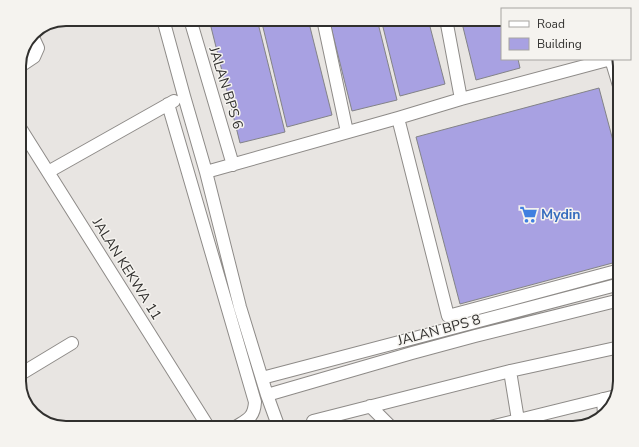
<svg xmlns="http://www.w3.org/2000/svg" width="639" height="447" font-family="'Nunito Sans',sans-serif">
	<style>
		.building { fill: #a8a1e2; stroke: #838387 }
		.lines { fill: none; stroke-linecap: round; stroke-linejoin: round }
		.minor-casing { stroke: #8e8b88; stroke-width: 14 }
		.minor { stroke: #fff; stroke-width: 12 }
		.labels { text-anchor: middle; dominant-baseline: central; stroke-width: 3; stroke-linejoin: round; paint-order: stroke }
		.street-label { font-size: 14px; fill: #31302e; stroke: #f5f3ef }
		.shop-label { font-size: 14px; font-weight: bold; fill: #366cbe; stroke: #f5f3ef; text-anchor: start }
		.rim { fill: none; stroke: #31302e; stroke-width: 2 }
	</style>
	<rect width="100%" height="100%" fill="#e8e5e2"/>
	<path class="building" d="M209,19H257L285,132L240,143Z
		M261,19H308L332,115L287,127Z
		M329,19H377L397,100L352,111Z
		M381,19H428L445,84L400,96Z
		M461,19H502V59H518L520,68L476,80Z
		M599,88L620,167V261L460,304L416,137Z"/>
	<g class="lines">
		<defs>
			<path id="minor" d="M163,19L184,96L206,172L240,307L267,395L279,428
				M190,19L233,165
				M323,19L347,132
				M446,19L461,99
				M611,59L620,89
				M19,67L34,57L38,48L32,35
				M168,104L255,402C254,419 246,420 234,428
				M398,118L448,316L620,270
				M19,126L209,428
				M48,172L174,101
				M206,172L398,118L461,99L611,59
				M510,371L518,420
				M19,375L72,343
				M262,378L620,284
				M267,395L412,353L475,336L620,300
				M603,399L604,415
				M370,406L392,428
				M313,421L510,371L620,347
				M486,428L616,396"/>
		</defs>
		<use href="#minor" class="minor-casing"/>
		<use href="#minor" class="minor"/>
	</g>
	<defs>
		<symbol id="supermarket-bare" viewBox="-9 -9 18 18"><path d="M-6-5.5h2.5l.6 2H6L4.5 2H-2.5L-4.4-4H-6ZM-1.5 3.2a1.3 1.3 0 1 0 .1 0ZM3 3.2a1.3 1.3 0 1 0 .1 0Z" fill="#3f7fe0" stroke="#f5f3ef" stroke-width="2.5" paint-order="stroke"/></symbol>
	</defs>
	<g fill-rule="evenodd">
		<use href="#supermarket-bare" x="516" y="202" width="25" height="25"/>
	</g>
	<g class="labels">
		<g class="street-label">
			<text transform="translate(226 88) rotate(73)">JALAN BPS 6</text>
			<text transform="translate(127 269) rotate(58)">JALAN KEKWA 11</text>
			<text transform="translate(439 330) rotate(-15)">JALAN BPS 8</text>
		</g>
		<g class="shop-label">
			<text x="541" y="214">Mydin</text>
		</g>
	</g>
	<path d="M0 0H639V447H0ZM66 26H573A40 40 0 0 1 613 66V381A40 40 0 0 1 573 421H66A40 40 0 0 1 26 381V66A40 40 0 0 1 66 26Z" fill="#f5f3ef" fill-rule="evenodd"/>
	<path class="rim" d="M66 26H573A40 40 0 0 1 613 66V381A40 40 0 0 1 573 421H66A40 40 0 0 1 26 381V66A40 40 0 0 1 66 26Z"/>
	<rect x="501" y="8" width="130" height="52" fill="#f5f3ef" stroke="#a7a5a2"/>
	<rect x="509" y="21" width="20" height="6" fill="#ffffff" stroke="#a7a5a2"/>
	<text x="537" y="28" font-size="12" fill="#31302e">Road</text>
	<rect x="509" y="38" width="20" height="12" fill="#a8a1e2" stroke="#a7a5a2"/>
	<text x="537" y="48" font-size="12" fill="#31302e">Building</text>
</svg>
